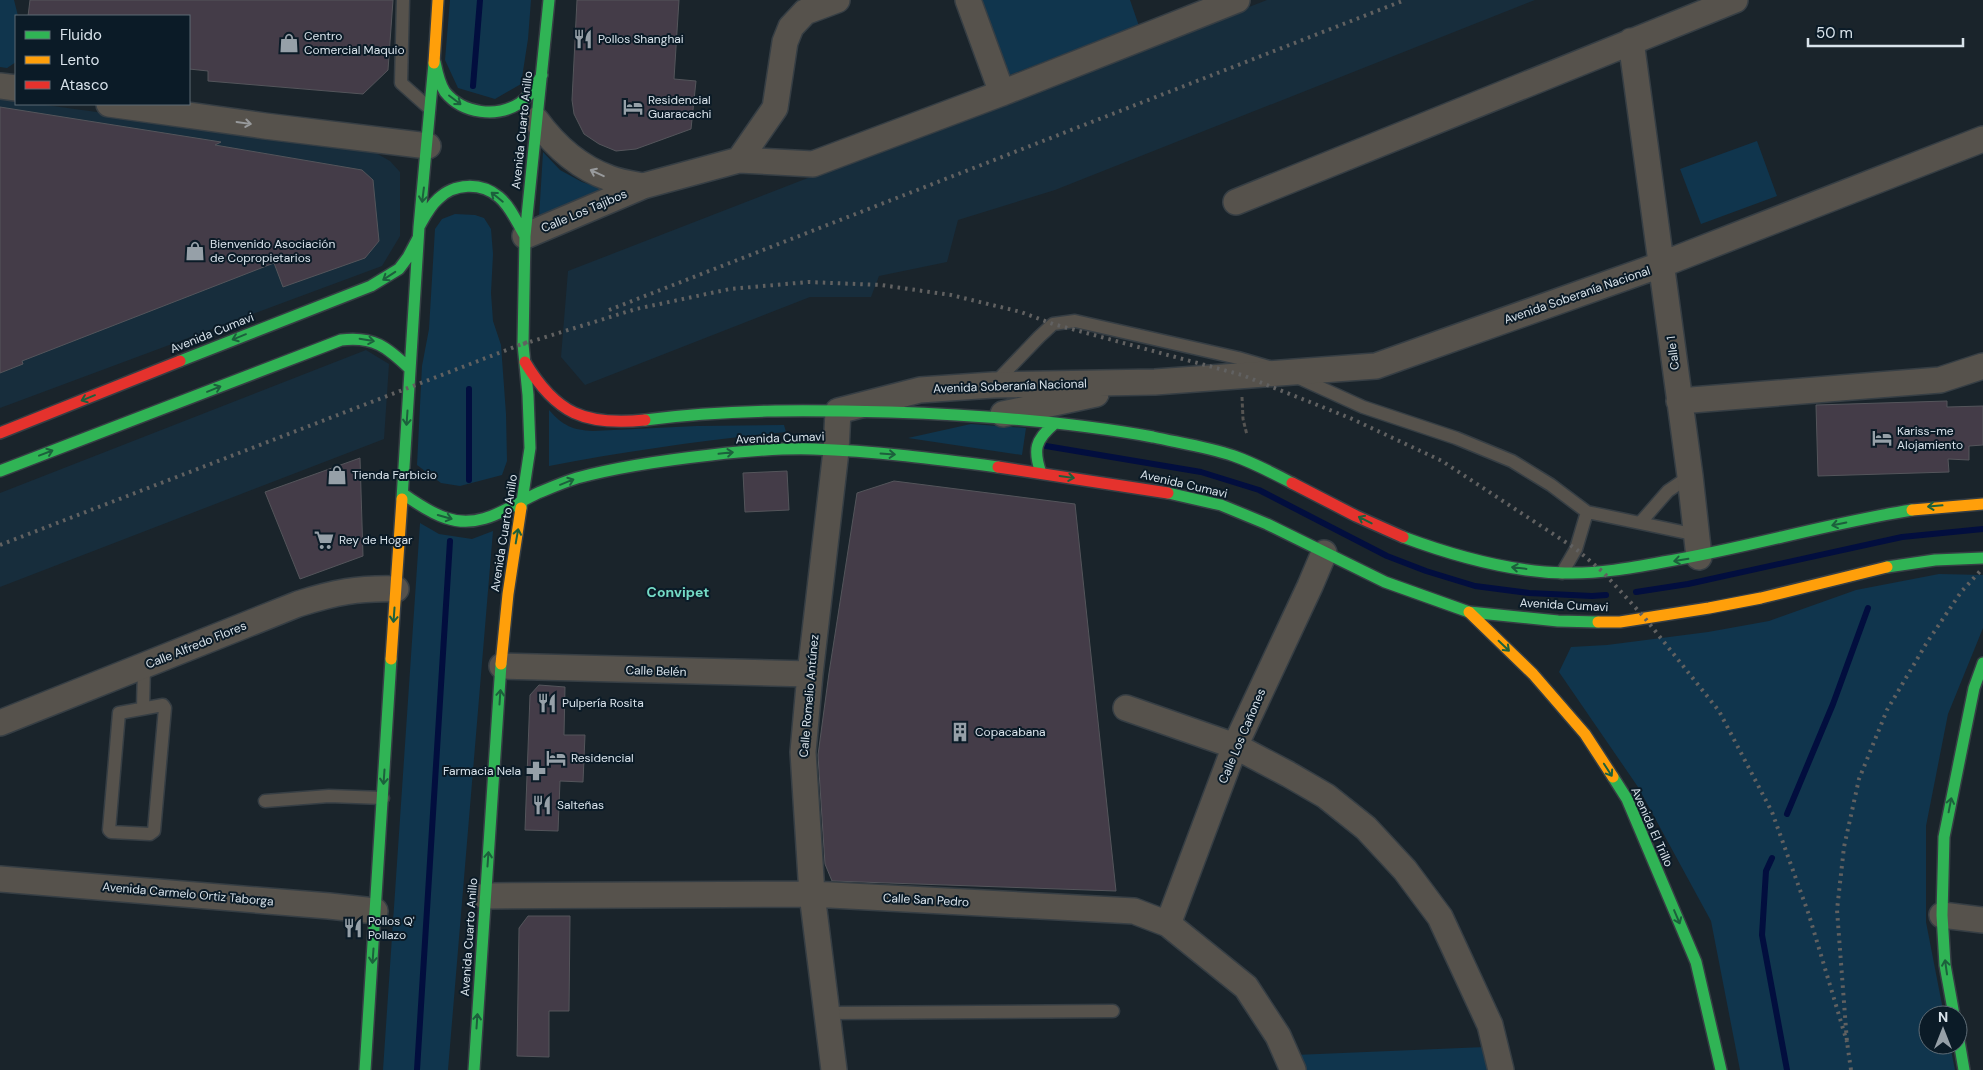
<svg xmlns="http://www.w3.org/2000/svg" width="1983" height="1070" font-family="'DM Sans',sans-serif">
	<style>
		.built { fill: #172d3c }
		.green { fill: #10354d }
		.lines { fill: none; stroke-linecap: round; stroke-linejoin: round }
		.stream { stroke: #020e3e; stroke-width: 6 }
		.building { fill: #443c48; stroke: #54555b }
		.lane-casing { stroke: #363e44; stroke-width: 15 }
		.street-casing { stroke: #363e44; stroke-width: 28 }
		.fast-casing { stroke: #363e44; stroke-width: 14 }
		.slow-casing { stroke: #363e44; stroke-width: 14 }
		.jam-casing { stroke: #363e44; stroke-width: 14 }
		.path { stroke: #555452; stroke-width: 3; stroke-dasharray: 4 2.5; stroke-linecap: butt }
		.lane { stroke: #56524c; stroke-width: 12 }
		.street { stroke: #56524c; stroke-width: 25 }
		.fast { stroke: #30b455; stroke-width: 11 }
		.slow { stroke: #ff9f0a; stroke-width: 11 }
		.jam { stroke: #e5322d; stroke-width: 11 }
		.rail { stroke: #616161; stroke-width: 4; stroke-dasharray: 2.5 5; stroke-linecap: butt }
		.oneway { stroke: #1c603c }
		.oneway2 { stroke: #989a9c }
		.labels { text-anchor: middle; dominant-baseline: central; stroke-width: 4; stroke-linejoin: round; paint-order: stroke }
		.poi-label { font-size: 12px; fill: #d9e3eb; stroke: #0b1b27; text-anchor: start }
		.street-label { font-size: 12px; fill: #d9e3eb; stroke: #0b1b27 }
		.neighbourhood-label { font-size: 14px; font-weight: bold; fill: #74dac5; stroke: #0b1b27 }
	</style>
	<rect width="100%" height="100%" fill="#1a242b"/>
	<path class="built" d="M1267,0H1535L1055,190L958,220L947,262L879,276L871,297H810L585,385L561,357L568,271Z
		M0,99L16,101V104H38L369,149L390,161L400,172V236L382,266L0,408Z
		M366,350L389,364L384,439L0,587V493Z"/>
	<path class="green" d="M0,0H14L18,16L16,62L7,68L0,67Z
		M450,0H531L528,39L521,84L495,99L458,88L445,60Z
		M975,0H1130L1139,26L1004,77Z
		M1757,141L1777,196L1701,224L1680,169Z
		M543,152L560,170L582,182L612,192L539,218Z
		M455,214L475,215L484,218L491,229L493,254L491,293L493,321L501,345L506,414L507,461L502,475L460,486L441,483L417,465L422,366L429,329L435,229L442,219Z
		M549,410C563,426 573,430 593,431L697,426L784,425L786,432C706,440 627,451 549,466Z
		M971,424L1026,428L1022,455L908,438Z
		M420,523L439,534L472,539L493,531L448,1070H383Z
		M1939,574L1983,575V628L1948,714L1926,826V922L1944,1015H1928V1045H1950L1955,1070H1740L1711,921L1638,787L1559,672L1571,647L1607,645L1708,632L1769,621L1856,590Z
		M1485,1047L1492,1070H1300L1295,1055Z"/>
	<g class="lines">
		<path class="stream" d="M473,86L480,0
			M469,389V480
			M1046,446L1201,472L1259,490L1387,556L1426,571L1475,586L1529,593L1592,596L1606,595
			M1636,592L1688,584L1902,537L1983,529
			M1787,814L1833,704L1868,608
			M1772,858L1766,871L1762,935L1787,1070
			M417,1070L450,541"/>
	</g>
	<path class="building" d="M30,0H393L388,70L363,94L208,81V71L189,69V16H28Z
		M577,0H679L674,79L696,81L691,129L636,149L616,151L599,144L584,134L574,114L572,100Z
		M0,107L221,142L215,145L362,170L373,180L379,241L365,258L283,287L274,263L22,361L23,364L0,373Z
		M1947,401V407L1983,406V445L1969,446V460L1948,459L1949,472L1818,476L1816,405Z
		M360,458L363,556L300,579L265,492Z
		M787,471L789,510L745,512L743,473Z
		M894,481L1075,504L1116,891L832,881L825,864L818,755L829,673L857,493Z
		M539,685L565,687L564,735H585L583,782L560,781L558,831L525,830L530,695Z
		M528,916H570L569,1011H549V1057L517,1056L519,928Z"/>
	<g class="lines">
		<defs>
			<path id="lane" d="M403,0L401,83L429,108
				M1297,377L1363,407L1456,438L1512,461L1551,485L1587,512
				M994,384L1039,337L1053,324L1075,321L1238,358L1269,367
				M1640,523L1697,535
				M1562,573L1576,549L1587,512L1640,523L1668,491L1690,476
				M163,705L165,708L154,831L150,834L111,832L109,830L119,713Z
				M143,708L144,666
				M265,801L329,796L383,798
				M828,1013L1113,1011"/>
			<path id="street" d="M968,0L1002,93
				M1631,41L1690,476L1699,557
				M0,86L16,88
				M109,104L265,126L428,146
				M536,120C555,146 578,167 609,178C619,182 632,184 643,186
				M739,160L813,164L1002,93L1237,0
				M1236,202L1735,0
				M525,236L643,186L739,160L775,108L785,42L791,27L805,12L837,0
				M1679,401L1940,380L1983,366
				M1003,414L1096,394
				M502,666L810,674
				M1126,708L1235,746L1288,774L1326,796L1366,828L1405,870L1440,917L1490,1025L1501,1070
				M0,723L298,604C336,592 357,588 396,589
				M0,879L329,906L375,911
				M485,896L812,894L1134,911L1168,924L1246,987L1278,1036L1293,1070
				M1942,915L1983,920
				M1168,924L1235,746L1310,586L1324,553
				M834,1070L812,894L803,752L810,674L836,451L838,411L920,390L993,385L1155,382L1376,366L1663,264L1983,139"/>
			<path id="fast" d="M435,62C437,72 439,83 445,92C463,114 497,118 520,103C530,96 536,85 542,75
				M420,225C425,216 430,206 438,199C454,183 481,182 499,197C511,207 517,223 525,236
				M180,361L371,286L399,269L408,257L418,238
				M645,420C726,409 808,410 890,412C978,415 1066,421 1153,437C1180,443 1208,447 1234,456C1254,463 1273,473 1292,483
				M0,471L341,340C374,336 387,347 410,369
				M1041,473C1033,450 1035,440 1054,424
				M1168,493L1221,505L1267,524L1385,582L1469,612L1558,621L1598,622
				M403,494C417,503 430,513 446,518C481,530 508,507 538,493C550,488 564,482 577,478C621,466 666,460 711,455C745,451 779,448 813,449C875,451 937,459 998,467
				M402,499L419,227L434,63
				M521,508L530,448L528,395L523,344L525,236L549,0
				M1403,537C1454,556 1510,572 1565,573C1598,574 1631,568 1663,562C1747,548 1828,523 1912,510
				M1887,567L1935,560L1983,558
				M1613,777L1627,799L1696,962L1721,1070
				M1954,1015L1945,965L1942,915L1944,837L1974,688L1983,663
				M1958,1035L1964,1070
				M365,1070L391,659
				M474,1070L501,664"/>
			<path id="slow" d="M434,63L438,0
				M1912,510L1983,504
				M1469,612L1533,674L1585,734L1613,777
				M1598,622H1620L1709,608L1761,598L1887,567
				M391,659L402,499
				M501,664L508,594L521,508"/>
			<path id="jam" d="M525,362C556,414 585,426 645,420
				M0,433L180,361
				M998,467L1168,493
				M1292,483L1356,516L1403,537"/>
		</defs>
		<use href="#lane" class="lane-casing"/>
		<use href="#street" class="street-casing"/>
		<use href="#fast" class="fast-casing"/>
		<use href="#slow" class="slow-casing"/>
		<use href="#jam" class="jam-casing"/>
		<path class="path" d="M1242,397L1243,419L1247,435"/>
		<use href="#lane" class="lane"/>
		<use href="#street" class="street"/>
		<use href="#fast" class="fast"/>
		<use href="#slow" class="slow"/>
		<use href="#jam" class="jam"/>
		<path class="rail" d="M609,310L1405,0
			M523,344L636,309L730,289L808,282L881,285L951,295L1021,312L1053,324L1242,375L1350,418L1442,461L1576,549L1603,572L1644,617L1719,711L1772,812L1809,915L1847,1042
			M0,545L530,341
			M1851,1070L1847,1042L1837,910L1844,847L1859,779L1887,710L1926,644L1961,592L1983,568"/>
	</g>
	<defs><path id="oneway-shaft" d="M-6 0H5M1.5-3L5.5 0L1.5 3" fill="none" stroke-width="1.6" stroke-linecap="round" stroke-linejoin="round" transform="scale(1.25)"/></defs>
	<g class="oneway">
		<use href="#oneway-shaft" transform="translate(455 100) rotate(37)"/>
		<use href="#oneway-shaft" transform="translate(423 195) rotate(97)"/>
		<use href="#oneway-shaft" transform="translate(497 197) rotate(-141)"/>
		<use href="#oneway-shaft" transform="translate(389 276) rotate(147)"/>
		<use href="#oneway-shaft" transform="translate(239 337) rotate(158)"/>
		<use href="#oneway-shaft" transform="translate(367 340) rotate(10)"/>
		<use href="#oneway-shaft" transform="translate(214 389) rotate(-22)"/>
		<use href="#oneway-shaft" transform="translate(88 398) rotate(158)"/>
		<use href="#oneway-shaft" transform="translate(407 418) rotate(94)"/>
		<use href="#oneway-shaft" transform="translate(46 453) rotate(-21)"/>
		<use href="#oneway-shaft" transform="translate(726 453) rotate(-6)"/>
		<use href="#oneway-shaft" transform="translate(888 454) rotate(4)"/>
		<use href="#oneway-shaft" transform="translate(1067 477) rotate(8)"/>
		<use href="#oneway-shaft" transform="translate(567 482) rotate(-22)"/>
		<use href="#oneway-shaft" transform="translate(1935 506) rotate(175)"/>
		<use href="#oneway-shaft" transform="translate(445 517) rotate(16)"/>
		<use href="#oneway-shaft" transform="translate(1365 520) rotate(-153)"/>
		<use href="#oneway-shaft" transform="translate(1839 524) rotate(168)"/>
		<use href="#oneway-shaft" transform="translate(517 536) rotate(-80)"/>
		<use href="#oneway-shaft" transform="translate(1681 560) rotate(171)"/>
		<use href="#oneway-shaft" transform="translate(1519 568) rotate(-173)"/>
		<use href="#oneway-shaft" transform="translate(394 615) rotate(94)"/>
		<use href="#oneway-shaft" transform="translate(1504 646) rotate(44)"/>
		<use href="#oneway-shaft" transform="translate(500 697) rotate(-86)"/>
		<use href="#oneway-shaft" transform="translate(1608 770) rotate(57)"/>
		<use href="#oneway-shaft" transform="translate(384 777) rotate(94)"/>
		<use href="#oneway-shaft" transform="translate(1950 805) rotate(-79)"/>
		<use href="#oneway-shaft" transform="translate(488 859) rotate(-86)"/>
		<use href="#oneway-shaft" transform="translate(1677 917) rotate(67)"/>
		<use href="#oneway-shaft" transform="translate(373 956) rotate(94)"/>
		<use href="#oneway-shaft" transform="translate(1946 967) rotate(-98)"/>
		<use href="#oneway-shaft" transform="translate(477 1021) rotate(-86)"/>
	</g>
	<g class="oneway2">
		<use href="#oneway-shaft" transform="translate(244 123) rotate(8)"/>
		<use href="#oneway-shaft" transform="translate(597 173) rotate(-155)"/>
	</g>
	<defs>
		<symbol id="restaurant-bare" viewBox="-9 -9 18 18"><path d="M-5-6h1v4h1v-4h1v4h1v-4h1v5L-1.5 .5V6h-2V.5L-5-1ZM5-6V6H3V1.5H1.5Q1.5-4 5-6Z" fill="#96a0a8" stroke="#0b1b27" stroke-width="2.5" paint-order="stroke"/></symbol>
		<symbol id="shop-bare" viewBox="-9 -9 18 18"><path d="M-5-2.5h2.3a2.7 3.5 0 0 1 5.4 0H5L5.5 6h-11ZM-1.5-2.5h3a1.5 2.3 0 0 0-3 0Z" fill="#96a0a8" stroke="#0b1b27" stroke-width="2.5" paint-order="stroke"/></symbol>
		<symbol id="hotel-bare" viewBox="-9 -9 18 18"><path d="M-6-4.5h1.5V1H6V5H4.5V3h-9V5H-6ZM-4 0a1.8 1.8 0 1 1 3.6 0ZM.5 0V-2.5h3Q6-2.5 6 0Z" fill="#96a0a8" stroke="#0b1b27" stroke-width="2.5" paint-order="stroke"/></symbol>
		<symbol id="supermarket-bare" viewBox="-9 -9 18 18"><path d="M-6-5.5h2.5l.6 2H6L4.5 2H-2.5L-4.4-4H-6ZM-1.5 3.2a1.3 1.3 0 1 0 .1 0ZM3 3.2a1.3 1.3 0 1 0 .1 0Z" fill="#96a0a8" stroke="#0b1b27" stroke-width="2.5" paint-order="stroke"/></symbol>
		<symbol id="building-bare" viewBox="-9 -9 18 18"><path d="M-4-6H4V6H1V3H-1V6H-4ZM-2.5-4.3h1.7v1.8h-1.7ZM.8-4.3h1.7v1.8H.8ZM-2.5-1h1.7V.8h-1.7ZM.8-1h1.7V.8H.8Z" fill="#96a0a8" stroke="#0b1b27" stroke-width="2.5" paint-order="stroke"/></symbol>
		<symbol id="pharmacy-bare" viewBox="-9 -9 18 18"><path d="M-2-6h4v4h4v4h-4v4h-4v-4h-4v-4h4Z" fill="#96a0a8" stroke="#0b1b27" stroke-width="2.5" paint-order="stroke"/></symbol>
	</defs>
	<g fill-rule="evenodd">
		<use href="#restaurant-bare" x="569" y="25" width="28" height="28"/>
		<use href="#shop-bare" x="275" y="29" width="28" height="28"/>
		<use href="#hotel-bare" x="619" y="93" width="28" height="28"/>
		<use href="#shop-bare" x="181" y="237" width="28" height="28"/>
		<use href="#hotel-bare" x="1868" y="424" width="28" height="28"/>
		<use href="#shop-bare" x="323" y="461" width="28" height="28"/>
		<use href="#supermarket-bare" x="310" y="526" width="28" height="28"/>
		<use href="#restaurant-bare" x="533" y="689" width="28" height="28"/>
		<use href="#building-bare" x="946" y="718" width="28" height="28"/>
		<use href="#hotel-bare" x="542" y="744" width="28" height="28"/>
		<use href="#pharmacy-bare" x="522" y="757" width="28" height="28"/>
		<use href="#restaurant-bare" x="528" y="791" width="28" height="28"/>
		<use href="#restaurant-bare" x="339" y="914" width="28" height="28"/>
	</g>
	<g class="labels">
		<g class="poi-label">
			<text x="304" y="36">Centro<tspan x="304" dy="14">Comercial Maquio</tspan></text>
			<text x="598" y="39">Pollos Shanghai</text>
			<text x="648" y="100">Residencial<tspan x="648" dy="14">Guaracachi</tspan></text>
			<text x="210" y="244">Bienvenido Asociación<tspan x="210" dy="14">de Copropietarios</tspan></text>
			<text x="1897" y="431">Kariss-me<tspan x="1897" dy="14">Alojamiento</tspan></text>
			<text x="352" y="475">Tienda Farbicio</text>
			<text x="339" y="540">Rey de Hogar</text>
			<text x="562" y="703">Pulpería Rosita</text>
			<text x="975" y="732">Copacabana</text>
			<text x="571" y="758">Residencial</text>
			<text x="521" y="771" text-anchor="end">Farmacia Nela</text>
			<text x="557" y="805">Salteñas</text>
			<text x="368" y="921">Pollos Q'<tspan x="368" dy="14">Pollazo</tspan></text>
		</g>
		<g class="street-label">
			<text transform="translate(522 130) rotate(-84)">Avenida Cuarto Anillo</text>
			<text transform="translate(584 211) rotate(-23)">Calle Los Tajibos</text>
			<text transform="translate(1577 295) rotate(-19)">Avenida Soberanía Nacional</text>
			<text transform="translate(212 333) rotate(-22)">Avenida Cumavi</text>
			<text transform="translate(1673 353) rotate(-97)">Calle 1</text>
			<text transform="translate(1010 386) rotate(-2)">Avenida Soberanía Nacional</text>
			<text transform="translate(780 438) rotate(-2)">Avenida Cumavi</text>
			<text transform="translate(1184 484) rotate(13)">Avenida Cumavi</text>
			<text transform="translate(504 533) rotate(-81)">Avenida Cuarto Anillo</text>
			<text transform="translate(1564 605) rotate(3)">Avenida Cumavi</text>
			<text transform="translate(196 645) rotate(-22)">Calle Alfredo Flores</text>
			<text transform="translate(656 671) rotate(2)">Calle Belén</text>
			<text transform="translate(809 696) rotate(-85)">Calle Romelio Antúnez</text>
			<text transform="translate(1242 736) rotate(-67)">Calle Los Cañones</text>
			<text transform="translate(1652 827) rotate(66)">Avenida El Trillo</text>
			<text transform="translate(188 894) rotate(5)">Avenida Carmelo Ortiz Taborga</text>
			<text transform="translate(926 900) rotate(3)">Calle San Pedro</text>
			<text transform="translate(469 937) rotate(-86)">Avenida Cuarto Anillo</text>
		</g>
		<g class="neighbourhood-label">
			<text x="678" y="592">Convipet</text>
		</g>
	</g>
	<rect x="15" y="15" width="175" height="90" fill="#0b1b27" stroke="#5d6b75"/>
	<rect x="25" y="31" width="25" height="8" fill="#30b455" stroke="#5d6b75"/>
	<text x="60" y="40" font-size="15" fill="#d9e3eb">Fluido</text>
	<rect x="25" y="56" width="25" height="8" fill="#ff9f0a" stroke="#5d6b75"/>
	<text x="60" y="65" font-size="15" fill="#d9e3eb">Lento</text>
	<rect x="25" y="81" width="25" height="8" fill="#e5322d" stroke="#5d6b75"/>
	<text x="60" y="90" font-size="15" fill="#d9e3eb">Atasco</text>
	<g transform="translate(1943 1030)"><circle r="24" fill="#0b1b27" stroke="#5d6b75"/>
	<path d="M0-4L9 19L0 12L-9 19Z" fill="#96a0a8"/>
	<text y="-8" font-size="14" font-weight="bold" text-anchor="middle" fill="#d9e3eb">N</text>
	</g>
	<path d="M1808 38v8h155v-8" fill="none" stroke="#d9e3eb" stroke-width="2.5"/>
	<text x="1816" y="38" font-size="15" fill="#d9e3eb" stroke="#0b1b27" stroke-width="4" paint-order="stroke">50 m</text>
</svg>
